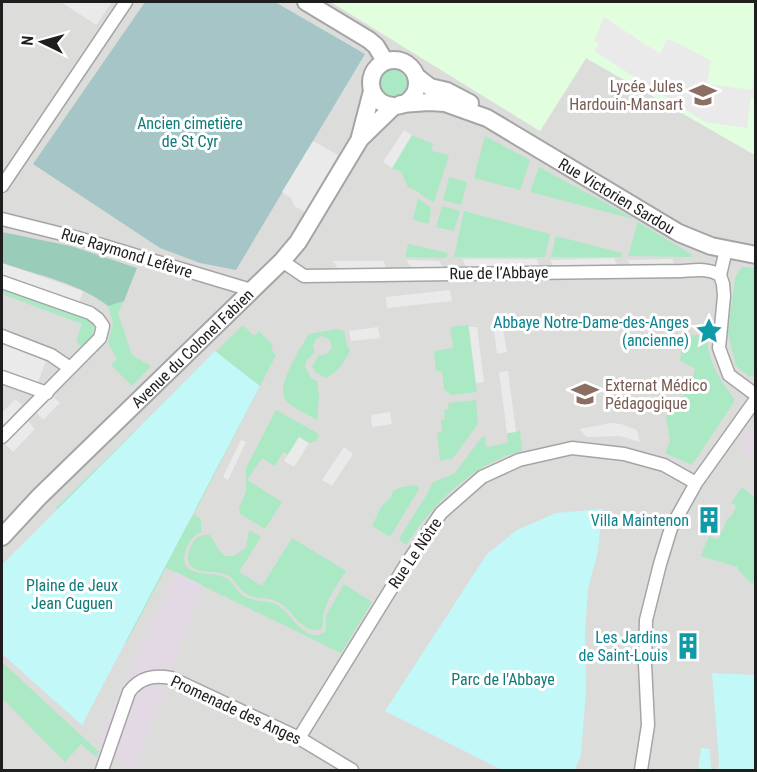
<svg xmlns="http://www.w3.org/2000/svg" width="757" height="772" font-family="'Roboto Condensed',sans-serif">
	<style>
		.residential { fill: #dcdcdb }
		.education { fill: #e1fede }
		.grass { fill: #abe8c4 }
		.forest { fill: #9acdb9 }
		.cemetery { fill: #a6c5c7 }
		.park { fill: #c2f8f7 }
		.parking { fill: #eaeaea }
		.plaza { fill: #e3d9e5 }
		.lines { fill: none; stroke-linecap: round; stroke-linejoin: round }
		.minor-casing { stroke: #a5a5a5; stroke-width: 15 }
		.tertiary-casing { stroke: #a5a5a5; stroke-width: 20 }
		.minor { stroke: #fff; stroke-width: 12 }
		.tertiary { stroke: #fff; stroke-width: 16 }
		.labels { text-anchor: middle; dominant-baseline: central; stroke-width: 6; stroke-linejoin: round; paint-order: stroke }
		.education-label { font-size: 16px; fill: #785e54; stroke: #fff; text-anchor: end }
		.park-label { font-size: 16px; fill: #0e7b79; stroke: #fff }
		.street-label { font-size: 16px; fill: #1e1e1e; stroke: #fff }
		.culture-label { font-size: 16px; fill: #0d838f; stroke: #fff; text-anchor: end }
	</style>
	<rect width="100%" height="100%" fill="#e9efe4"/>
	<path class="residential" d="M2,2H331L540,131L586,58L755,155V770H2Z"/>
	<path class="education" d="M331,2H755V155L586,58L540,131Z"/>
	<path class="grass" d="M379 83a14 14 0 1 1 28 0a14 14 0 1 1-28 0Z
		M412,135L433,144L431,151L449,155L434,202C424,199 419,190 408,187L401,172L392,168Z
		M485,136L530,160L520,190L474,178Z
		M539,167C570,185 603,200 634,219L530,192Z
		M449,177L467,182L461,205L443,200Z
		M418,198L431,208L429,224L413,220Z
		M442,206L460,211L454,231L436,227Z
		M464,211L550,234L545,257H454Z
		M638,222L691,254V257L628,256Z
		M556,236L622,253V257H551Z
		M408,244L448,253L446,258L405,257Z
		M742,267L755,268V375L749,376L736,366L728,333L735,278Z
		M2,288L91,320C97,333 91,338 82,347L76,342L82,324L2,294Z
		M124,301L118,313L132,355L151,366L132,386L111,365L117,359L108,343L113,323L108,306Z
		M243,325L254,336L259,331L273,345L271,350L276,355L196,510L55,509Z
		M468,325L477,392L451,395L444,389L442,371H436L434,351L453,348L450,327Z
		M337,329L344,331L347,346L350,349C346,362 338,371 326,378L315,372L312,366L319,355C326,356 328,353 332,348L330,340L322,336C316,338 315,340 313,346L315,352L307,360L305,366L311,378L317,381L319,397L317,420C308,414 291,408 285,399C276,385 301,347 309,334Z
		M692,335H707C707,360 719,379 734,398V402L692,465L665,453L670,441L666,416L685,393L683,390L693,376L695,368L680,361L682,346Z
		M476,400L478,424L453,458L440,461L437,433L442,432L441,420L445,419L444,410L449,409L448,403Z
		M276,410L319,434L316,441L309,443L299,437L288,455L283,452L275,466L262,458L247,480L282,502L265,529L240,514L239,507L246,492V468Z
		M520,431L522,451C473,463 433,504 406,545L399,539L427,494L432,483L455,473L482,437L485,436L486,447L508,443L507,433Z
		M417,485L419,489L390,537L372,526L381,507L391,497L393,491L402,487Z
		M742,487L755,498L756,579L752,584L738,570V567L701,556L709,536L718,540L728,518H730L737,506L731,503Z
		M194,514L201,519V532C194,535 189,541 186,549C175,580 212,570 226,578C233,582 236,590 242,595C252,602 262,600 273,603C290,608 305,648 326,631V616L344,584L372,602L341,653L166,568L126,643L118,635Z
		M249,530L261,537L239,572L262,586L292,538L346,571C336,588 321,605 323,625L320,630C300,632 294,612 280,603C270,596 257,601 245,593C238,588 234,577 225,574C213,570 188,576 188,557C188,551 190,546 194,541C199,535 203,535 210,535L219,550L225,556H234L246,548Z
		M2,662L99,752L96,757L81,744L65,762L2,698Z"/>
	<path class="forest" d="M2,232L71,246L137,268L124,301L108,306C79,283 37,275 2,263Z"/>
	<path class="cemetery" d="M145,2H275L365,54L236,270L200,263L160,248L33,164Z"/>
	<path class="park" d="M215,351L260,386L82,725L2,654V565Z
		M602,509L598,551L588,589L585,632L586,690L581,755L575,770H502L385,711L487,554L517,530L556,513Z
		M712,673L755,675V770H718L719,761Z
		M701,748L710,749L711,770H698Z"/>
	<path class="parking" d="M61,2H112L96,25Z
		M604,17L660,54L667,39L678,43L711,61L707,84L752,90L755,69V99L751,98L747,128L705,122L594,51L599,44L594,41Z
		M404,130L412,135L392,168L383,162Z
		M313,141L338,155L305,212L294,206L291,198L282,192Z
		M614,258L618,267L554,268L550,260Z
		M462,259H537L540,268L468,269Z
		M672,259L675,266L632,267L627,260Z
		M406,260L439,261L444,269H413Z
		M333,261H383L387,269H338Z
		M2,263L83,291L79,303L2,276Z
		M450,290L452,301L387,308L386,297Z
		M378,327L380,338L351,341L349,331Z
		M469,327H477L484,382L476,383Z
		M503,329L507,352L497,354L494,331Z
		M2,342L47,358L38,382L2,369Z
		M508,371L516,432L507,433L499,372Z
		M53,396L60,403L43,420L36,412Z
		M15,399L22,405L2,428V413Z
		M390,412L392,424L372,427L371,415Z
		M28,421L35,429L13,452L5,444Z
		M611,423L621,424L637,430L640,442L620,436L587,437L579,429Z
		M299,437L309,443L294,467L284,461Z
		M241,440L246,442L228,480L223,477Z
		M344,447L353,454L332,486L322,480Z"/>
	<path class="plaza" d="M755,421V459L739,445Z
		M176,572L202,585L135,770H131L97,740Z"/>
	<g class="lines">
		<defs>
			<path id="minor" d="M2,186L126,2
				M2,219L78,238L251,290
				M282,261L304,276L682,271C696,270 707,268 720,275
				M720,275L723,284L724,296L719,348L729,375L756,395
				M720,275L726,250
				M2,282L90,313L98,319L103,326L100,338L2,437
				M2,336L51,355L70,368
				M2,377L47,393
				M299,738L407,563L441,513L482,477L519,460L572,448L624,454L664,465L696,483
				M102,770L129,692C140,677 154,675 171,678L299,738L352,770
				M641,770L648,725L645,664L646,620L660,564L671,528L696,483L756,399"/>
			<g id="tertiary">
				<path d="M306,2L369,40L376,46L385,61"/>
				<circle cx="394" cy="83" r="23"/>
				<path d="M416,76L430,87L447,91L470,103"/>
				<path id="s1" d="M401,104L429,102L445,103L487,118L679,233L711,246L756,255"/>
				<path d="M360,137L372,91"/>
				<path id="s2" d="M2,537L39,497L282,261L298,242L360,139L394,106"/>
			</g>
		</defs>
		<use href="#minor" class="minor-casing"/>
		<use href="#tertiary" class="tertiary-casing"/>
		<use href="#minor" class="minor"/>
		<use href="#tertiary" class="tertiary"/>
	</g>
	<defs>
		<symbol id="school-bare" viewBox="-9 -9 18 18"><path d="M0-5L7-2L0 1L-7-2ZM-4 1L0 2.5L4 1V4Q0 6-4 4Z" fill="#8d6e63" stroke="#fff" stroke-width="2.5" paint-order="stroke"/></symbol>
		<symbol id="sight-bare" viewBox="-9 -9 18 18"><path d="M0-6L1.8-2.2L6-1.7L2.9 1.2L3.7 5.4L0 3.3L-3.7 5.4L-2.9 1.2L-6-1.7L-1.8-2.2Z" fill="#0f9aa8" stroke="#fff" stroke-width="2.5" paint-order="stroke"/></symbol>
		<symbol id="building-bare" viewBox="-9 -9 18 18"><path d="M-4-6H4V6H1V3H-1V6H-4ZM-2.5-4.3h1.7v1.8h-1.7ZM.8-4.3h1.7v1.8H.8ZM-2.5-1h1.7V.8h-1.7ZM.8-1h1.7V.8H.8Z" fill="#0f9aa8" stroke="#fff" stroke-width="2.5" paint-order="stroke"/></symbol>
	</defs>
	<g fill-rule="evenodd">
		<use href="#school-bare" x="684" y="76" width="38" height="38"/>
		<use href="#sight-bare" x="690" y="312" width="38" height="38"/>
		<use href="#school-bare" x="566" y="375" width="38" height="38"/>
		<use href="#building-bare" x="690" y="501" width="38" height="38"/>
		<use href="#building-bare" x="669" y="627" width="38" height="38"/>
	</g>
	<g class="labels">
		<g class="education-label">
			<text x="683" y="86">Lycée Jules<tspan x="683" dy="18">Hardouin-Mansart</tspan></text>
			<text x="605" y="385" text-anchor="start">Externat Médico<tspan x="605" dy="18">Pédagogique</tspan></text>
		</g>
		<g class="park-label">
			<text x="190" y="123">Ancien cimetière<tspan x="190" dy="18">de St Cyr</tspan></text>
			<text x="72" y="585">Plaine de Jeux<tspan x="72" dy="18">Jean Cuguen</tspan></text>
			<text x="503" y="679">Parc de l'Abbaye</text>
		</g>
		<g class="street-label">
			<text stroke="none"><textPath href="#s1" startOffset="240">Rue Victorien Sardou</textPath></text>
			<text transform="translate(127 253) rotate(17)">Rue Raymond Lefèvre</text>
			<text transform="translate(499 273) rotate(-1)">Rue de l’Abbaye</text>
			<text stroke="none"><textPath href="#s2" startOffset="268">Avenue du Colonel Fabien</textPath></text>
			<text transform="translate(415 553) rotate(-56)">Rue Le Nôtre</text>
			<text transform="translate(236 710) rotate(25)">Promenade des Anges</text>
		</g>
		<g class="culture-label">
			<text x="689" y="322">Abbaye Notre-Dame-des-Anges<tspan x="689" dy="18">(ancienne)</tspan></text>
			<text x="689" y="520">Villa Maintenon</text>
			<text x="668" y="637">Les Jardins<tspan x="668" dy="18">de Saint-Louis</tspan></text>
		</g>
	</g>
	<rect width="757" height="772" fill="none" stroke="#1e1e1e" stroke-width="6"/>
	<g transform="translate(42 42) rotate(275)" stroke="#ffffff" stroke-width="4.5" paint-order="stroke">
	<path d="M0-4.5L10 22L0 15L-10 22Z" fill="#1e1e1e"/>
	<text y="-9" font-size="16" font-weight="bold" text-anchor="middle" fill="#1e1e1e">N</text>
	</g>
</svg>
